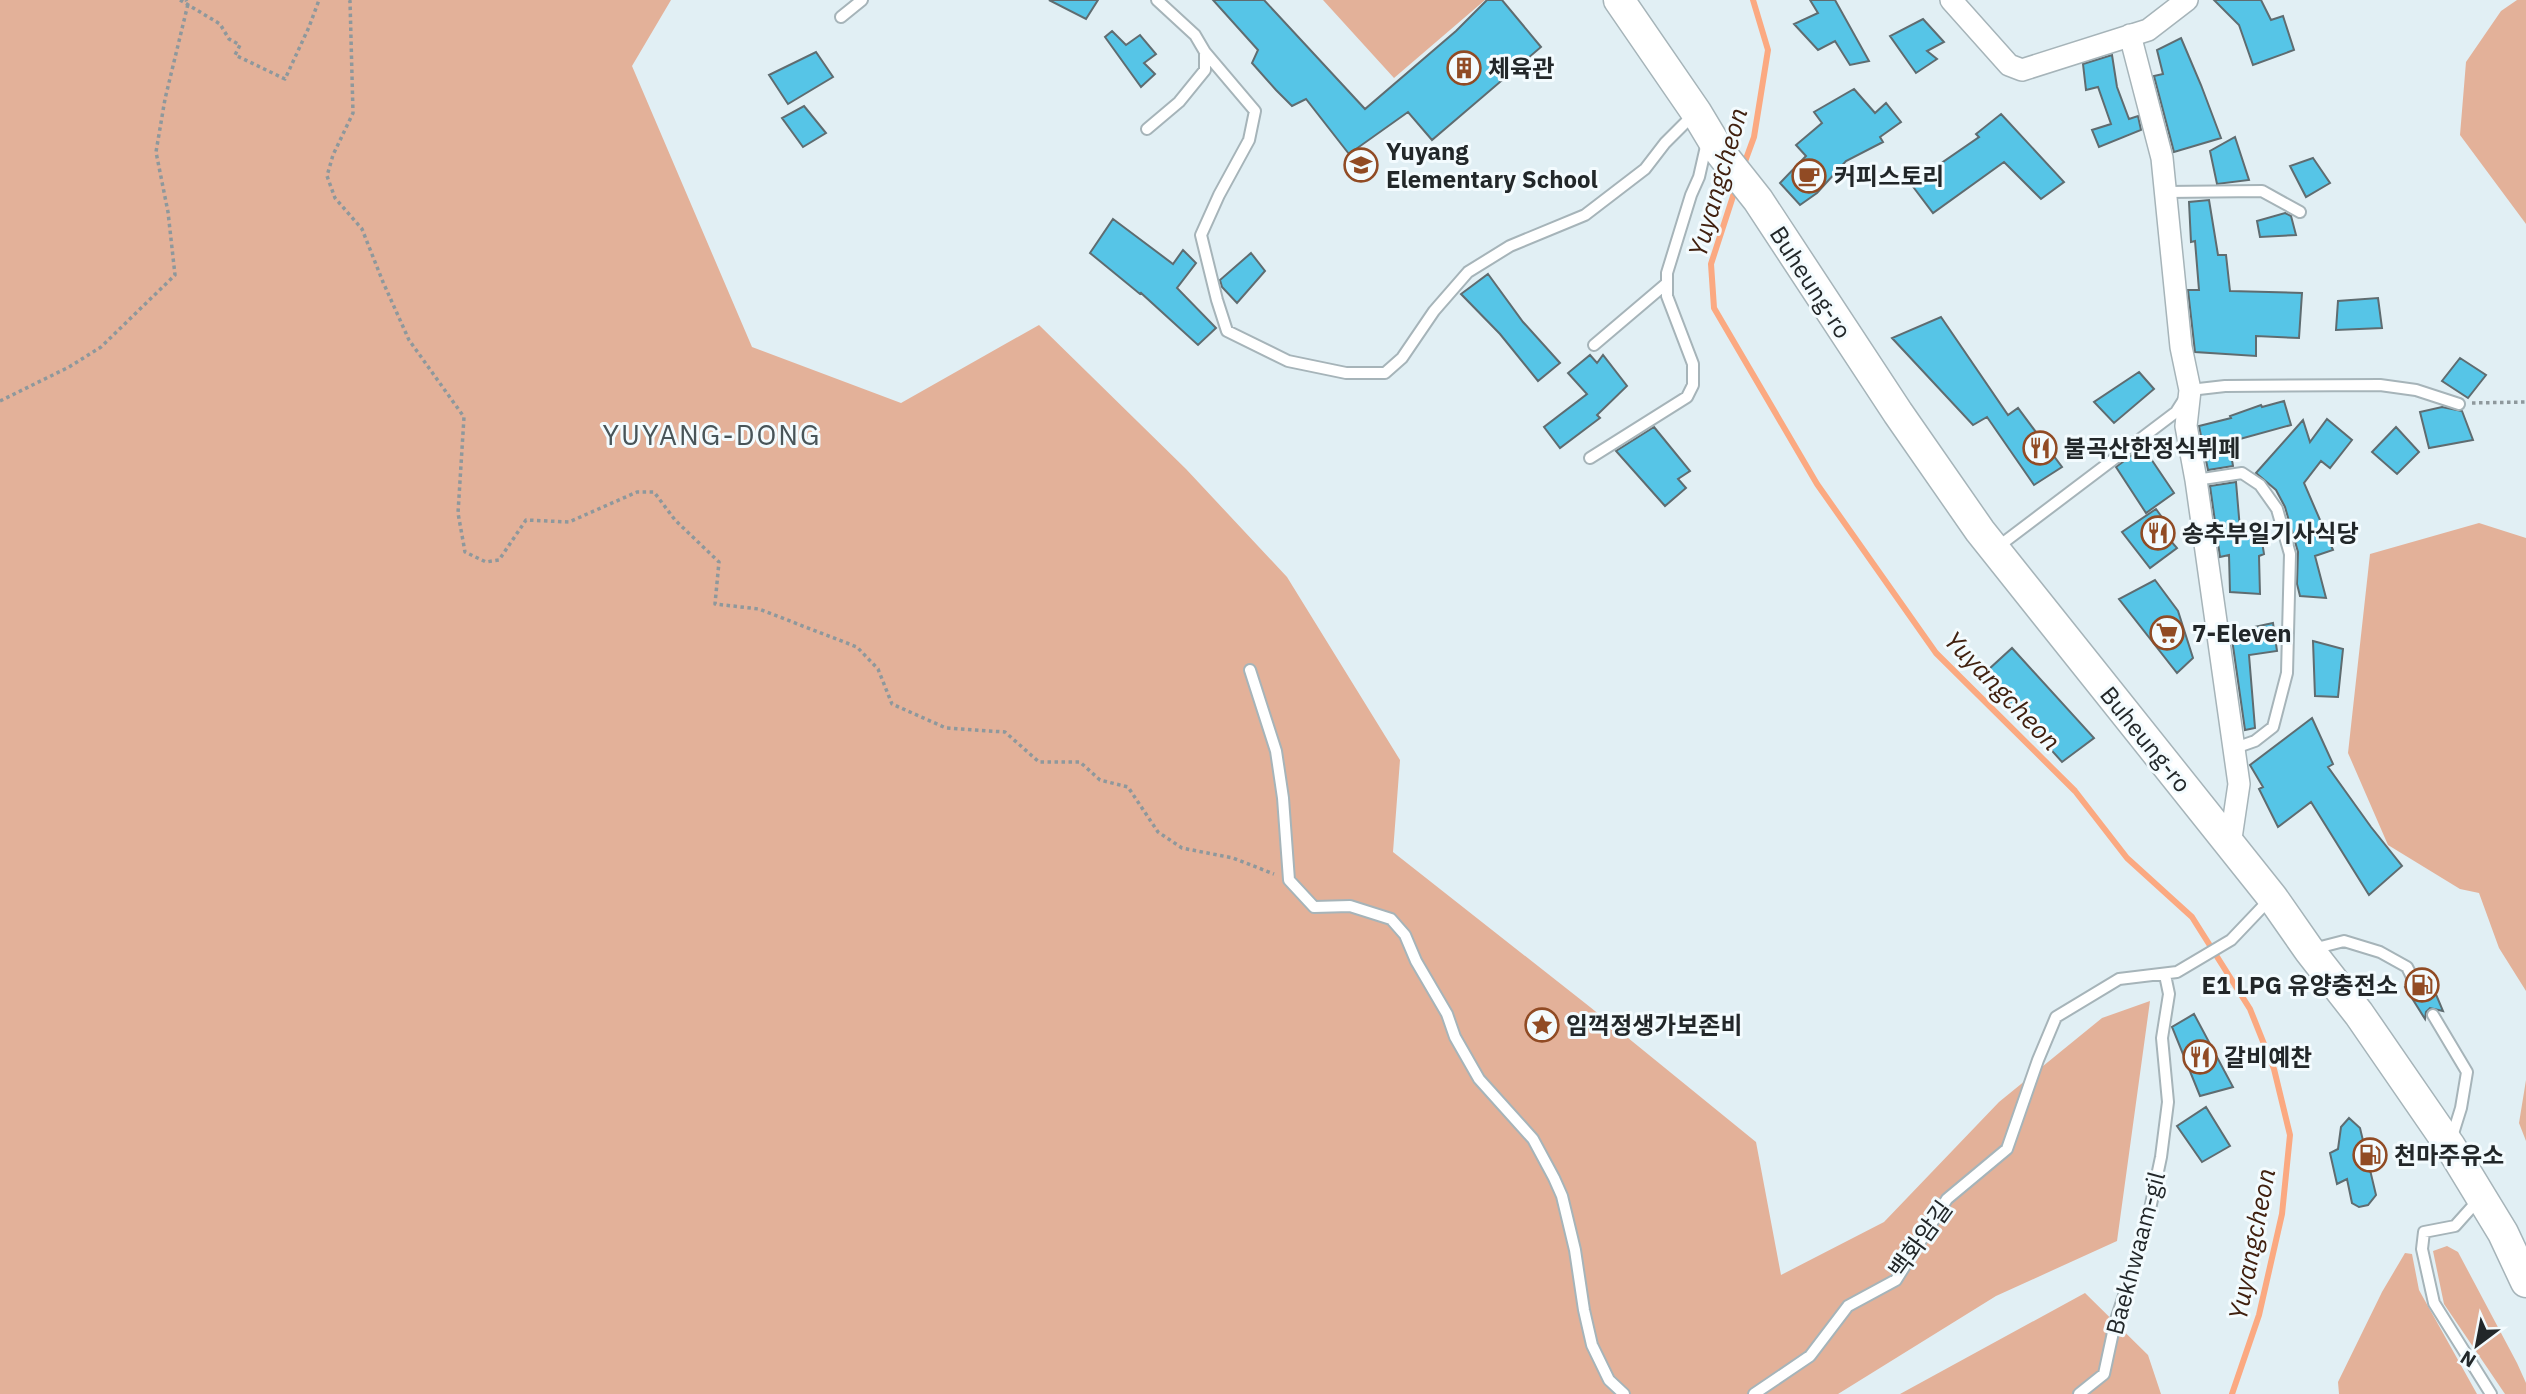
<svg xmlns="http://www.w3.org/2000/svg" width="2526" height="1394" font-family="'IBM Plex Sans','Noto Sans KR',sans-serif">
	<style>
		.green { fill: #e3b199 }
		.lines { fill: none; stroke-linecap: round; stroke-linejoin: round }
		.stream { stroke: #fba981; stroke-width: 6 }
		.building { fill: #56c5e7; stroke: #5f6c70; stroke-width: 2 }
		.service-casing { stroke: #a6b4b9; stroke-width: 14 }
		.minor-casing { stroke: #a6b4b9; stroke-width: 24 }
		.secondary-casing { stroke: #a6b4b9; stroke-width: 33 }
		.path { stroke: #8e989c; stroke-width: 3.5; stroke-dasharray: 3.5 3.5; stroke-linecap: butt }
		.service { stroke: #fff; stroke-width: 10 }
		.minor { stroke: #fff; stroke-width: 21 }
		.secondary { stroke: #fff; stroke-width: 30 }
		.labels { text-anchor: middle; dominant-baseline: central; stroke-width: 6; stroke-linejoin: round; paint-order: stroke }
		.poi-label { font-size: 24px; font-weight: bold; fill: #222729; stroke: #f3fbfe; text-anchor: start }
		.street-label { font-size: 24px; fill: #222729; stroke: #f3fbfe }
		.water-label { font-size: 26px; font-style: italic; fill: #40200f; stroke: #f3fbfe }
		.quarter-label { font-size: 28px; letter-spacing: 2px; fill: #485458; stroke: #f3fbfe }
	</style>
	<rect width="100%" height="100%" fill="#e1eff4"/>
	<path class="green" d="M0,0H671L632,66L752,347L901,403L1039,325L1186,469L1287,577L1400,760L1393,852L1590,1007L1756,1142L1781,1275L1884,1222L1999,1102L2102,1018L2150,1001L2117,1241L1996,1296L1838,1394H0Z
		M1323,0H1485L1394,78Z
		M2517,0H2526V224L2460,135L2466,62L2501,11Z
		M2479,523L2526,538V991L2499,948L2479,893L2460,889L2388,845L2348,753L2370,554Z
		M2526,1080V1141L2519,1123Z
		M2447,1246L2458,1252L2517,1363L2526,1383V1394H2505L2444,1304L2433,1251Z
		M2405,1253L2412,1254L2419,1290L2477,1394H2339L2338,1382L2382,1292Z
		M2085,1293L2148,1355L2161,1394H1900Z"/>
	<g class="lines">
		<path class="stream" d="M1743,167L1754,137L1768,50L1753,0
			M1736,187L1711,264L1714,308L1817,484L1936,653L2075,791L2127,858L2192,917L2250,1009L2274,1069L2290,1135L2282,1214L2259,1315L2232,1394"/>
	</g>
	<path class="building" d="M1049,0H1098L1086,19Z
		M1213,0H1264L1365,109L1456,31L1487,0H1502L1541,47L1432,140L1408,112L1349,154L1306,99L1292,106L1276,90L1252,63L1258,50Z
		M1810,0H1835L1869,61L1850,65L1835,41L1818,50L1794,24L1818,13Z
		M2214,0H2261L2271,20L2283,16L2294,50L2253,65L2239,25Z
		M1923,19L1944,42L1927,51L1937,59L1916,73L1890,36Z
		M1112,31L1126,45L1140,35L1156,54L1144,63L1155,74L1141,87L1105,37Z
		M2181,38L2201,85L2221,138L2174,152L2154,76L2163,74L2157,50Z
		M816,52L833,77L788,104L769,75Z
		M2112,55L2117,87L2129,119L2138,116L2141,130L2099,147L2092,130L2111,124L2098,87L2086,90L2083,64Z
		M1854,89L1875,113L1886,103L1901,122L1880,137L1883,142L1846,161L1817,193L1800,205L1780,183L1806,156L1796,145L1822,123L1814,112Z
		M804,106L826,133L803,147L782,118Z
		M2001,114L2064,182L2041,199L2004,162L1933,213L1911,184L1979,137L1976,134Z
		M2235,137L2249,180L2217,184L2210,151Z
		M2313,158L2330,183L2306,197L2290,166Z
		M2209,200L2218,255H2226L2230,291L2302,293L2299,338L2256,336V356L2195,352L2188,290H2199L2195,241L2191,242L2189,202Z
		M2285,213L2291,216L2296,235L2260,237L2257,221Z
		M1113,219L1173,264L1183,250L1196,263L1177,288L1216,328L1198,345L1141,293L1140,294L1090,253Z
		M1251,253L1265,271L1237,303L1222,287L1220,280Z
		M1488,274L1523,322L1560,363L1538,381L1500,334L1461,294Z
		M2378,298L2382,328L2336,330L2338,301Z
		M1941,317L2008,415L2018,408L2062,467L2034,485L1987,417L1973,425L1892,338Z
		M1590,355L1597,363L1603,355L1627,386L1597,415L1600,418L1560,448L1544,427L1587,394L1568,373Z
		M2460,358L2486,375L2468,398L2442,381Z
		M2139,372L2154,389L2114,423L2094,402Z
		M2284,401L2291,425L2229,442L2233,466L2208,470L2199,426L2231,418L2230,416L2261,405L2262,407Z
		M2442,407L2462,411L2473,440L2429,448L2420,412Z
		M2327,419L2352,440L2330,468L2321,461L2304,483L2333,550L2315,556L2326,598L2300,596L2297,584L2298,552L2285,507L2276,490L2256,473L2303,420L2310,442Z
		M1654,427L1690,471L1678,479L1686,488L1665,506L1616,451Z
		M2396,427L2419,452L2397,474L2372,452Z
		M2143,447L2174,493L2146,513L2116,467Z
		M2236,482L2240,529L2259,522L2264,554L2259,556L2260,594L2230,592L2229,555L2220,557L2210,486Z
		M2156,509L2169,527L2163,532L2177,548L2150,568L2122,532Z
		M2155,580L2178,611L2193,658L2177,673L2119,599Z
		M2273,623L2277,651L2249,655L2255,728L2245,730L2231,632Z
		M2313,641L2343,649L2338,697L2315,696Z
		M2012,648L2094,738L2062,762L2001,694L2003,692L1988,670Z
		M2312,718L2333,764L2328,767L2371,827L2402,866L2369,895L2311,802L2278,827L2259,789L2263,787L2250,765Z
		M2427,973L2443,1011L2430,1008L2426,1012L2425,1019L2405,987L2408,985L2413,989L2418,988L2422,982L2421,977Z
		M2194,1014L2233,1087L2200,1096L2172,1027Z
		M2206,1107L2230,1146L2202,1162L2177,1126Z
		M2349,1118L2360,1128L2376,1195L2368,1205L2359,1207L2352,1203L2347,1179L2337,1184L2330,1153L2338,1149L2341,1127Z"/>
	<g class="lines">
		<defs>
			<path id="service" d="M1157,0L1195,35L1205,52L1255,111L1249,140L1219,195L1201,235L1217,300L1227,331L1288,361L1346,373H1385L1402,358L1434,311L1468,272L1510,246L1585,215L1645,169L1665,143L1695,113
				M841,17L862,0
				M1147,129L1179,102L1205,70V52
				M2166,192L2262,191L2300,212
				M1594,345L1667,283
				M1590,458L1687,397L1693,385V364L1667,296V273L1691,195L1699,177L1707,142
				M2196,480L2242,473L2260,485L2277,509L2290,554L2287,673L2273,727L2255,741L2235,748
				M1995,549L2176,412L2190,390L2225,386L2380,385L2416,390L2459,404
				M1250,670L1276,751L1283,798L1289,880L1314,907L1350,906L1391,919L1405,935L1416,961L1447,1014L1455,1037L1479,1079L1533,1139L1554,1178L1562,1196L1575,1250L1584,1310L1592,1345L1609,1380L1624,1394
				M2313,949L2344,941L2380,952L2407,967L2414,981
				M2433,1015L2467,1072L2461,1108L2451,1140
				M2480,1198L2455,1226L2424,1232L2422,1249L2434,1303L2491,1394
				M1754,1394L1810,1356L1848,1306L1896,1280L1947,1199L2007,1149L2038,1060L2056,1017L2119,979L2177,972L2231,940L2270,899
				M2079,1394L2104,1374L2115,1323L2146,1228L2161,1157L2168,1102L2162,1038L2169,994L2165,975"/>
			<path id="minor" d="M1951,0L2009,65L2022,70L2148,30L2187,0
				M2130,35L2162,158L2181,347L2190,390L2186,426L2196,480L2239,784L2230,845"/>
			<path id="secondary" d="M1619,0L1696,112L1720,152L1758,200L1898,413L1980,531L2272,897L2309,950L2359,1014L2450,1146L2503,1233L2526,1282"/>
		</defs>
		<use href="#service" class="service-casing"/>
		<use href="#minor" class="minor-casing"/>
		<use href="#secondary" class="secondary-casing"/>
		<path class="path" d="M180,0L220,24L229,39L240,45L235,55L285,79L309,27L319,0
			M349,0L350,1L353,113L333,155L327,176L335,198L362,229L383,282L409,340L464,417L458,513L465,552L486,562L499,560L526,520L569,522L637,492H654L675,520L719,562L715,604L759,609L857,647L878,669L892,704L946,728L1005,732L1039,762H1080L1100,780L1128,787L1158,832L1182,848L1233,858L1274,874
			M0,401L69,367L101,347L175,275L168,212L156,152L165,99L188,4L186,0
			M2472,403L2526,402"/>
		<use href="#service" class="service"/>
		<use href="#minor" class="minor"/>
		<use href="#secondary" class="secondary"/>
	</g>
	<defs>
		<symbol id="building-ring" viewBox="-11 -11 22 22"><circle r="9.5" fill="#f3fbfe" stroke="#914b24" stroke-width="1.5"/><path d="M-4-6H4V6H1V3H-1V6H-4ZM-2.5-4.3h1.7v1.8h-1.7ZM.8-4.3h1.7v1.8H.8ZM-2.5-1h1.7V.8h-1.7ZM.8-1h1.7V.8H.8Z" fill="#914b24"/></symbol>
		<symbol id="school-ring" viewBox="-11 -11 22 22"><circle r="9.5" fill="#f3fbfe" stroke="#914b24" stroke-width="1.5"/><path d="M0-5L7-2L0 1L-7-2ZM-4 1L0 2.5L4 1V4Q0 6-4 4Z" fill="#914b24"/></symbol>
		<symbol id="cafe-ring" viewBox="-11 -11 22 22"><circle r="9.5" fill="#f3fbfe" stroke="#914b24" stroke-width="1.5"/><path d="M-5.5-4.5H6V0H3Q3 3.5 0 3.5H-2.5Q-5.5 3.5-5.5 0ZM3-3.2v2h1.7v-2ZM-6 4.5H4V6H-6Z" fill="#914b24"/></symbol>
		<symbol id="restaurant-ring" viewBox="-11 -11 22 22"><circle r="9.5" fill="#f3fbfe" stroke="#914b24" stroke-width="1.5"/><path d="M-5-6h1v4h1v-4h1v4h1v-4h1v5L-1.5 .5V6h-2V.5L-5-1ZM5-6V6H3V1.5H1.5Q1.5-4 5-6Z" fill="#914b24"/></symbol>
		<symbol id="supermarket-ring" viewBox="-11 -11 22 22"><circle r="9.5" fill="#f3fbfe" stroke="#914b24" stroke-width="1.5"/><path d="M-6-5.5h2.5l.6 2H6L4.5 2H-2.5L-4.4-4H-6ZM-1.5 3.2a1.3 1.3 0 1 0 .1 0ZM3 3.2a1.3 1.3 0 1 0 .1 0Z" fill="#914b24"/></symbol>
		<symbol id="fuel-ring" viewBox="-11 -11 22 22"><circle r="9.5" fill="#f3fbfe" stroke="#914b24" stroke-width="1.5"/><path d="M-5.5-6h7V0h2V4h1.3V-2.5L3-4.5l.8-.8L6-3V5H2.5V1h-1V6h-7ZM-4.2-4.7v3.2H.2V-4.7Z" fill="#914b24"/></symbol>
		<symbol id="sight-ring" viewBox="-11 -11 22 22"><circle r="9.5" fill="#f3fbfe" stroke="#914b24" stroke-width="1.5"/><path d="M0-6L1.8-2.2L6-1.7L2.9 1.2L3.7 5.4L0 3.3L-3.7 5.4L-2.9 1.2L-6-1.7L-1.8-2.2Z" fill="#914b24"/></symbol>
	</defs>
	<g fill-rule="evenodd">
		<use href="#building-ring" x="1445" y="49" width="38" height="38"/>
		<use href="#school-ring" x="1342" y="146" width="38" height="38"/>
		<use href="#cafe-ring" x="1790" y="157" width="38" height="38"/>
		<use href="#restaurant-ring" x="2021" y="429" width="38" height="38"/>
		<use href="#restaurant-ring" x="2139" y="514" width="38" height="38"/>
		<use href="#supermarket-ring" x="2148" y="614" width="38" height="38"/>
		<use href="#fuel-ring" x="2403" y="966" width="38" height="38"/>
		<use href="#sight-ring" x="1523" y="1006" width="38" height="38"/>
		<use href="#restaurant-ring" x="2181" y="1038" width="38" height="38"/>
		<use href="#fuel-ring" x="2351" y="1136" width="38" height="38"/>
	</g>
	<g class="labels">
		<g class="poi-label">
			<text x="1488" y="68">체육관</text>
			<text x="1386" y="151">Yuyang<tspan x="1386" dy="28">Elementary School</tspan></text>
			<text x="1834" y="176">커피스토리</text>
			<text x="2064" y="448">불곡산한정식뷔페</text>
			<text x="2182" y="533">송추부일기사식당</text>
			<text x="2192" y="633">7-Eleven</text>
			<text x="2398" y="985" text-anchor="end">E1 LPG 유양충전소</text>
			<text x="1566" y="1025">임꺽정생가보존비</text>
			<text x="2224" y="1057">갈비예찬</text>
			<text x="2394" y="1155">천마주유소</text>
		</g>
		<g class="street-label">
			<text transform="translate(1811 282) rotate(57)">Buheung-ro</text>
			<text transform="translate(2146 739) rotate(51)">Buheung-ro</text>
			<text transform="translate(1920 1239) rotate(-54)">백화암길</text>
			<text transform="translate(2135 1253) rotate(-75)">Baekhwaam-gil</text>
		</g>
		<g class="water-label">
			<text transform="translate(1717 182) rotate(-74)">Yuyangcheon</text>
			<text transform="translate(2003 690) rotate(46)">Yuyangcheon</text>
			<text transform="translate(2251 1244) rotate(-79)">Yuyangcheon</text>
		</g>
		<g class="quarter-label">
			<text x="712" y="434">YUYANG-DONG</text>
		</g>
	</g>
	<g transform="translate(2477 1345) rotate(212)" stroke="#f3fbfe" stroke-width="5" paint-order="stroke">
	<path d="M0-5L12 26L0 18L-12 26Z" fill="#222729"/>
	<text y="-10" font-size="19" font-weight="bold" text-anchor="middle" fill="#222729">N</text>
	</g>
</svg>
